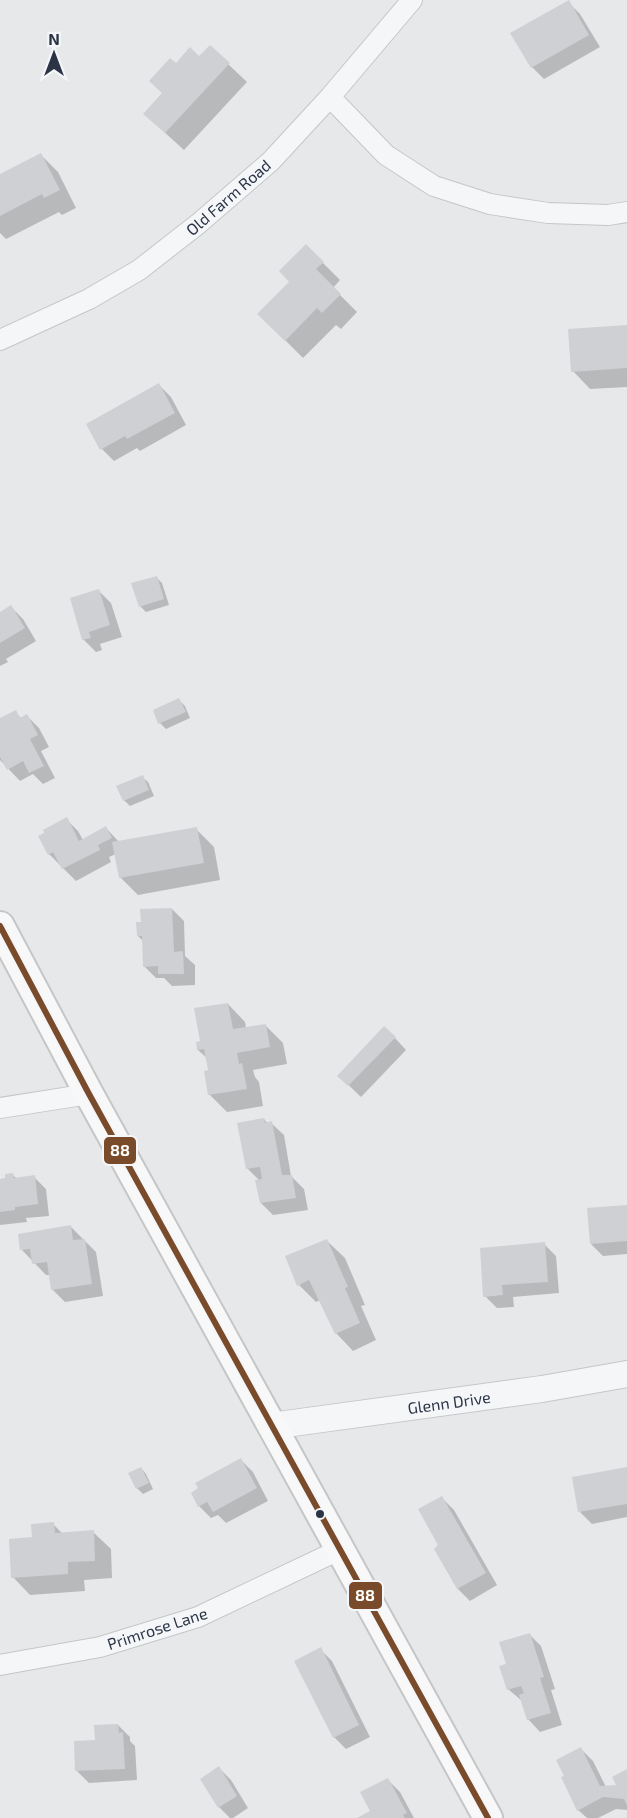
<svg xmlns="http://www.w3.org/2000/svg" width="627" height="1818" font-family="'Exo 2',sans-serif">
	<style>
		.shadow { fill: #0003 }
		.building { fill: #ced0d3 }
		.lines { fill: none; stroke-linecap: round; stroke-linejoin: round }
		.minor-casing { stroke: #c4c6c8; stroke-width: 22 }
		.tertiary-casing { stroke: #c4c6c8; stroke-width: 28 }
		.secondary-casing { stroke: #c4c6c8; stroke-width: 32 }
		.minor { stroke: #f5f6f7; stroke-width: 20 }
		.tertiary { stroke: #f5f6f7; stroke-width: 26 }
		.secondary { stroke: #f8f8f8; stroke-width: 28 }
		.bus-1-casing { stroke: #f4f6f9; stroke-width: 10 }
		.bus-1 { stroke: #7a4b2a; stroke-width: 6 }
		.bus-dot { fill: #2b3445; stroke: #f4f6f9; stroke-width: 2 }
		.labels { text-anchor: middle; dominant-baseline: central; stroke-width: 6; stroke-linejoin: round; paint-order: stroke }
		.street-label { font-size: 16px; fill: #2b3445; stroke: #f4f6f9 }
		.line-badge { stroke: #f4f6f9; stroke-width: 2 }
		.badge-label { font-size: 16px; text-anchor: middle; font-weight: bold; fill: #fff }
	</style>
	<rect width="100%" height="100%" fill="#e6e8ea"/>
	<path class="shadow" d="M568,2L580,14L600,47L544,79L532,67Z
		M210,47L247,82L184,150L163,131L164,94L176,65L199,58Z
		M41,155L58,172L76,208L62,215L59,212L6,239L0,233V176Z
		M306,246L340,280L333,288L357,312L341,329L336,325L303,358L259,314L291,282Z
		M627,327V387L590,389L573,371Z
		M159,385L171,397L186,425L140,451L137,448L114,461L102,449Z
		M156,577L162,583L169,605L146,612L140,606Z
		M99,591L111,603L122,637L100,644L102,650L96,652L84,640L71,599Z
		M11,607L23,619L36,641L6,659L8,662L0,666V614Z
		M179,700L185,706L190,718L166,729L160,723L155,711Z
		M15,712L22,719L27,716L39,728L49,747L41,751L55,778L43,784L33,774L20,781L0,760V720Z
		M142,777L148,782L154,796L130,806L124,800Z
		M66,819L78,831L83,840L106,828L120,843L196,829L214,847L220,880L138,895L120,877L116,854L109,857L111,862L76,881L49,854Z
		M172,909L184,921L185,956L195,965V985L172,986L164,978H156L144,966L143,941L138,936L142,923Z
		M228,1004L245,1022L246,1028L265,1025L283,1043L287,1064L253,1070L255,1077L259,1082L263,1106L227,1112L209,1094L210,1071L208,1059L198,1050L201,1042Z
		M395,1038L406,1050L361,1097L339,1076Z
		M264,1119L268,1124L271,1123L284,1135L291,1176L304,1189L308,1210L273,1215L261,1203L260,1181L247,1168Z
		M13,1175L17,1179L34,1177L46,1189L49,1216L26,1218L27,1222L0,1225V1181Z
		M627,1206V1254L603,1256L591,1244Z
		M71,1227L96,1252L103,1296L65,1302L53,1290L51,1275H46L22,1250Z
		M327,1241L345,1258L365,1305L361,1306L376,1340L353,1351L336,1333L320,1300L316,1302L299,1285Z
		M544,1244L556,1256L559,1293L513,1297L514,1307L497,1308L485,1296Z
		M241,1460L253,1472L268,1501L226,1523L218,1515L211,1518L199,1506Z
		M141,1468L146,1474L153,1489L143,1494L137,1488Z
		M627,1469V1517L592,1524L580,1512Z
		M442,1498L454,1510L497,1585L470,1601L458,1589L436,1549L440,1546Z
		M53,1524L63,1534L93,1532L111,1549L112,1578L84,1580L85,1591L30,1595L13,1577L33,1539Z
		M529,1634L541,1646L555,1689L551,1690L562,1725L540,1732L528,1719L522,1701L508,1689V1665Z
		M320,1649L332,1661L370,1737L346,1749L334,1737Z
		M118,1725L130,1737V1741L135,1746L137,1780L89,1783L77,1771L96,1741Z
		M581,1749L593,1761L606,1787H618L627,1772V1810L616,1809L598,1818H587L578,1810Z
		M219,1768L231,1780L248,1808L233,1818H230L219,1807Z
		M388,1780L400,1792L414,1818H361L372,1812Z"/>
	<path class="building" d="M569,0L589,35L531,68L510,33Z
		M210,45L230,63L165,133L143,114L162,93L149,81L170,58L176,63L190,47L199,56Z
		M41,153L60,190L44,198L42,194L0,216V174Z
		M306,244L324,262L316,269L341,294L322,313L317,308L285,341L257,314L289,282L279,271Z
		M627,325V368L571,372L568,329Z
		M159,383L175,413L127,439L125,436L100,450L86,424Z
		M157,576L164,599L139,607L131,583Z
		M99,589L110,625L89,632L91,638L82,640L70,598Z
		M11,605L25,628L0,643V612Z
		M179,698L186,712L158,724L153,710Z
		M16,710L20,718L27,714L38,735L30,739L44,766L29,773L23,761L7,770L0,757V718Z
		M143,775L149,790L123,801L116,786Z
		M67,817L79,841L106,826L112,838L98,845L100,850L62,869L53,852L48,855L38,836L44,833L43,830Z
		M197,827L204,863L119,878L112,842Z
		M172,908L174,952L183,951L184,974H158V966L143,967L142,936H137L136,922H141L140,909Z
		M228,1003L233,1029L266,1024L270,1047L237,1053L239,1064L242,1063L247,1089L208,1095L204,1071L208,1070L204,1049L197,1050L196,1042L200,1041L194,1008Z
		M384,1026L396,1037L348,1086L337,1076Z
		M264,1118L265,1123L272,1121L282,1175H292L296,1198L260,1203L255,1180L262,1179L260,1167L246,1169L237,1123Z
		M13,1173L14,1178L35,1175L38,1204L15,1207V1210L0,1212V1179L5,1178V1174Z
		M627,1205V1241L590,1244L587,1208Z
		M71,1225L73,1240L85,1239L92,1284L51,1290L47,1262L32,1264L30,1249L20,1250L18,1234Z
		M327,1239L348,1287L345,1288L360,1323L335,1334L309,1280L297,1286L285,1256Z
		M545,1242L548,1282L502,1285L503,1295L483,1297L480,1248Z
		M241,1458L257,1488L213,1512L207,1502L198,1507L191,1493L198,1488L195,1483Z
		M141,1467L149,1483L136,1489L128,1473Z
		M627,1467V1504L578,1512L572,1477Z
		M442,1496L486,1573L457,1589L434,1549L438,1545L418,1509Z
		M54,1522L55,1533L94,1530L95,1561L68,1562V1574L11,1578L9,1539L32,1537L31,1524Z
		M530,1633L544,1677L540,1678L551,1713L527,1720L519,1695L524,1693L521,1686L507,1690L499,1666L506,1664L499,1642Z
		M321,1647L359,1725L333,1738L294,1661Z
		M118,1724L119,1733L123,1732L125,1769L75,1771L74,1741L95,1740L94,1725Z
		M581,1747L600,1786L616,1785L612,1777L627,1769V1805L624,1799L603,1797L577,1811L561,1777L564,1776L556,1760Z
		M219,1766L237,1796L218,1808L200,1779Z
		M388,1778L407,1813L403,1815L405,1818H357L370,1811L360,1792Z"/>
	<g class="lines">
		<defs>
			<path id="minor" d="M330,97L386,155L434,186L490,204L548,213L608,215L627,212
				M0,340L89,299L139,270L198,224L271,161L330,97L412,0
				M0,1108L89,1094
				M0,1665L100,1647L198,1617L339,1550"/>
			<path id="tertiary" d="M271,1426L542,1389L627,1374"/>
			<path id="secondary" d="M0,926L89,1094L488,1818"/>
		</defs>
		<use href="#minor" class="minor-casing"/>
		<use href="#tertiary" class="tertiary-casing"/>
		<use href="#secondary" class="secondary-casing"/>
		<use href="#minor" class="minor"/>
		<use href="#tertiary" class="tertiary"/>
		<use href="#secondary" class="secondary"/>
		<defs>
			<path id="bus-1" d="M0,926L89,1094L488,1818"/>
		</defs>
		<use href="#bus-1" class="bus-1-casing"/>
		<use href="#bus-1" class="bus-1"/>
	</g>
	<circle class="bus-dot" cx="320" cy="1514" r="5"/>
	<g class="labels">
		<g class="street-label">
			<text transform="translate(228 197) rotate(-41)">Old Farm Road</text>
			<text transform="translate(449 1402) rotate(-8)">Glenn Drive</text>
			<text transform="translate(157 1628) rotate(-18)">Primrose Lane</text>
		</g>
	</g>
	<g class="line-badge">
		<rect x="103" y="1136" width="34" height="29" rx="6" fill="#7a4b2a"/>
		<rect x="348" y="1581" width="35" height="29" rx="6" fill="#7a4b2a"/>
	</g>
	<g class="badge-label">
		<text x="120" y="1156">88</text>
		<text x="365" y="1601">88</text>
	</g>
	<g transform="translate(54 54)" stroke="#f4f6f9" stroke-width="4.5" paint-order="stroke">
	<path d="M0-4.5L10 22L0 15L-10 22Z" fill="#2b3445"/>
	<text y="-9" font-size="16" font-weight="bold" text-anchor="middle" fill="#2b3445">N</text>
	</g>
</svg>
